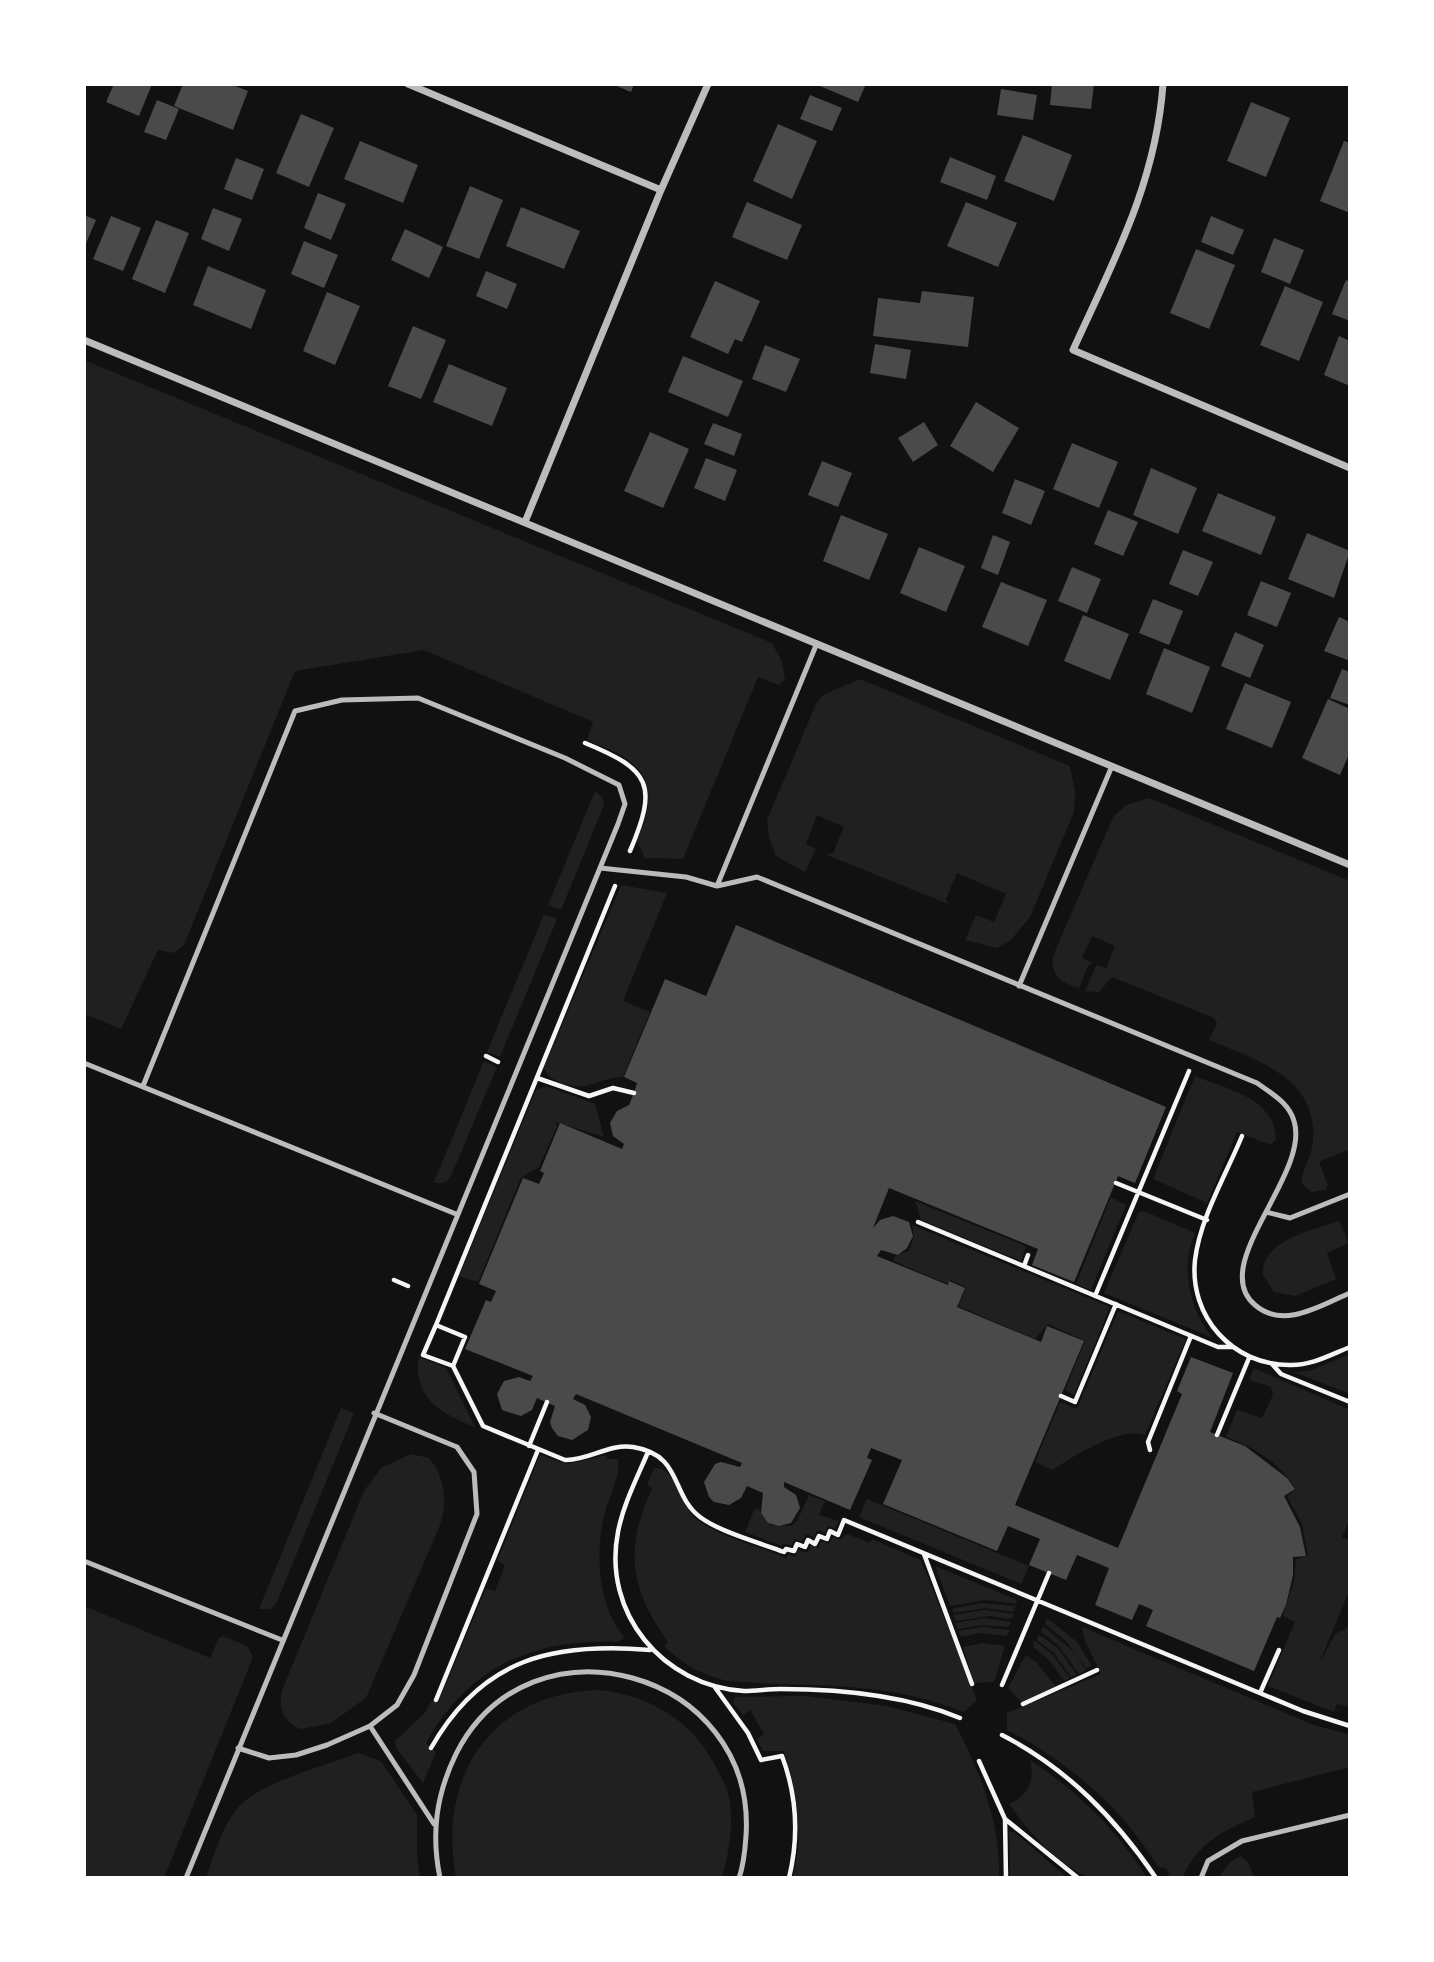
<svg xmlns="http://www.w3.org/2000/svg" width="1434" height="1962" font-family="'Asap Condensed',sans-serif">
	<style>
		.green { fill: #202020 }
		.building { fill: #4a4a4a }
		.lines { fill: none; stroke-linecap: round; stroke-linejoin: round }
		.path { stroke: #f5f5f5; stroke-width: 4.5 }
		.service { stroke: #bcbcbc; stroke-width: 5 }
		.minor { stroke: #bcbcbc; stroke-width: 7 }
	</style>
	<rect width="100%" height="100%" fill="#111"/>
	<path class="green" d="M84,360L772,643L782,662L785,680L779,685L758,677L683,859L645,858L637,841C663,780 644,762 587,740L593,722L424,650L295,671L184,945L174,953L158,950L121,1029L84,1014Z
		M860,679L1070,766L1075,791L1074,812L1030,917L1010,941L997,948L965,940L976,915L994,922L1006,894L957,873L946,899L948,904L827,855L833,853L844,827L817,815L806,844L816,849L805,872L776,856L769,838L767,820L816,704L823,695Z
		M595,791L602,797L604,805L561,910L548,905Z
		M1149,798L1350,881V1149L1319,1162L1328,1185L1326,1190L1312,1192L1302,1184C1301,1170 1312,1156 1313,1142C1319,1078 1257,1060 1209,1040L1217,1023L1214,1018L1112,977L1099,992L1085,991L1095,968L1097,965L1106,968L1115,946L1092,936L1082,958L1093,963L1088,966L1079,988C1062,983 1050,976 1053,956L1113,817L1126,805Z
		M621,885L667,893L623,1001L650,1012L623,1077C598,1077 590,1093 561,1083C552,1079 548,1077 544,1068Z
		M544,914L557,919L500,1057L487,1052Z
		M484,1061L497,1067L451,1176C447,1183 441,1185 434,1182Z
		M1195,1076C1228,1090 1274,1097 1276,1139L1271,1145L1237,1132L1207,1203L1153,1179Z
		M546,1086L595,1104L604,1137L555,1122L557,1126L539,1167L521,1178L478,1282L459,1276L536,1090Z
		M1111,1197L1126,1205L1091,1290L1076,1284Z
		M915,1201L1021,1244L1026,1247L1021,1261L921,1220Z
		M1144,1211L1195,1233C1180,1268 1189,1310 1213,1338L1104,1293L1139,1212Z
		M1339,1221L1349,1243L1327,1253L1336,1279L1295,1296L1274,1292L1263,1275C1260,1241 1313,1230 1339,1221Z
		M912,1225L1110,1307L1074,1395L1065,1390L1085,1341L1048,1324L1035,1339L958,1306L966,1287L950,1280L948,1284L893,1261L895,1256L909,1251L914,1236Z
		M1118,1311L1186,1339L1145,1435C1120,1427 1075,1455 1053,1470L1035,1462L1060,1402L1077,1409Z
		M1350,1354V1394L1294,1372L1309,1371Z
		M419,1357L446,1368L475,1427C442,1414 412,1398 419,1357Z
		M1254,1368L1350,1410V1519L1342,1537L1350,1541V1589L1318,1666L1335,1634L1350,1626V1707L1337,1704L1334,1712L1268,1686L1295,1622L1283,1616L1294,1581L1296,1559L1308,1556L1302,1524L1287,1496L1296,1489C1280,1463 1254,1447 1226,1437L1237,1410L1262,1418L1273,1395L1271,1387L1249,1380Z
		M341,1408L354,1413L277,1602L271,1609H259Z
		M411,1454L429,1458C445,1477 448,1502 440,1525L366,1698L331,1723L301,1729C282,1721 277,1707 283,1688L364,1491L381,1468Z
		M540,1455L567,1464L607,1455V1459H618C620,1479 610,1493 605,1512C595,1551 597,1606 625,1638L617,1642C532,1638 468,1668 426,1743L436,1752L423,1783L397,1749L395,1741L424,1714L432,1700L438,1703L486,1588L495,1591L505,1565L497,1561Z
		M654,1468C676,1466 680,1501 692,1515C710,1534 761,1547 786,1558L788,1554L795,1557L798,1550L807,1553L811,1545L818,1548L821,1541L829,1544L833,1537L840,1540L847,1534L870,1543L872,1539L921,1560L977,1700L964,1712C882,1679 812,1688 728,1681C703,1676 682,1664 664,1646L668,1642C630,1589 624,1549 652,1489L647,1484Z
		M809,1495L825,1501L819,1515L839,1521L835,1529L828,1526L825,1533L817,1530L814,1537L806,1534L802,1542L795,1539L791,1546L784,1543L782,1546L745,1532L754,1510L758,1509L770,1525L791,1526L797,1521Z
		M867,1499L1029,1566L1021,1584L859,1517Z
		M935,1566L1017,1600L1016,1604L986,1600L950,1606Z
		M980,1603L1016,1606L1013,1612L986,1608L954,1613L952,1609Z
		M84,1606L210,1658L219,1638L223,1636L247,1646L253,1657L164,1878H84Z
		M985,1610L1014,1614L1011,1619L990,1616L956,1621L953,1615Z
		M984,1618L1012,1622L1008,1627L982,1625L958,1629L955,1623Z
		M1047,1618L1077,1642L1092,1666L1086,1668L1067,1642L1045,1624Z
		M1043,1626L1075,1653L1086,1670L1079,1674L1058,1645L1041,1632Z
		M982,1627L1010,1630L1006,1636L981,1633L961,1637L958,1631Z
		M1082,1627L1314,1725L1350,1735V1767L1252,1792L1255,1817C1225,1830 1195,1844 1183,1878H1171L1166,1868L1158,1867C1124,1809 1066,1760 1007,1730V1713L1101,1674L1085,1641Z
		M1038,1634L1058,1648L1077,1675L1071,1677L1054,1653L1037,1640Z
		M1034,1640L1052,1654L1070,1678L1064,1681L1049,1660L1033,1647Z
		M982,1643L1005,1646L994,1682L974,1683L963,1647Z
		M1026,1655L1037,1663L1055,1686L1022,1703L1008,1688Z
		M599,1690C651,1696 692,1720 716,1767C721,1777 727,1787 729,1797C734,1823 729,1853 722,1878H456C437,1775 492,1693 599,1690Z
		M805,1696L887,1706L955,1724C980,1771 1001,1824 999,1878H793C803,1834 798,1794 784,1751H763L757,1739L764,1734L750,1710L743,1715L733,1703L735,1697Z
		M358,1753L381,1761L417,1815V1855L420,1878H206C214,1855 221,1829 237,1809C259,1782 325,1766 358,1753Z
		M1030,1760C1078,1792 1117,1830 1147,1878C1131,1878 1104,1883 1088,1877C1058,1865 1027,1830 1009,1804C1029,1795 1035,1781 1030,1760Z
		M1009,1832H1014L1068,1878H1010Z
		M1240,1856L1249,1863L1254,1878H1218L1229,1863Z"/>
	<path class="building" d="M114,84H152L139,116L106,102Z
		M183,84H230L248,91L233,130L174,106Z
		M612,84H634L631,92Z
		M815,84H866L858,102Z
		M1052,84H1094L1091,109L1050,105Z
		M1001,89L1037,95L1033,120L997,115Z
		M810,95L842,108L832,131L800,119Z
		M157,100L179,109L166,140L144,132Z
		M1251,102L1290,118L1266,177L1227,161Z
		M301,114L334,128L309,187L276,173Z
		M778,124L817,141L792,199L753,181Z
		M1023,135L1072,155L1054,201L1004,181Z
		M360,141L418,165L403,203L344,179Z
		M1344,141L1350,143V213L1320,201Z
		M950,157L996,176L987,200L940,182Z
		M236,158L264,169L252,200L224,189Z
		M470,186L503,200L479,259L446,246Z
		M318,193L346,204L331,240L304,228Z
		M747,202L802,225L787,260L732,237Z
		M966,202L1017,223L998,267L947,246Z
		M521,207L580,231L564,269L506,246Z
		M213,208L242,219L229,251L201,239Z
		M84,215L96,220L84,248Z
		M111,216L141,228L123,271L93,259Z
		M1211,216L1244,230L1233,255L1201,242Z
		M156,220L189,233L165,293L132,279Z
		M405,229L443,247L429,278L391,260Z
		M1274,238L1304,250L1290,284L1261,272Z
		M304,241L338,255L324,288L291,274Z
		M1196,249L1235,265L1209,329L1170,313Z
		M208,266L266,290L251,329L193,305Z
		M486,271L517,284L507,309L476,296Z
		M1346,280L1350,282V321L1332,314Z
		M715,281L760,301L742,342L735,339L728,354L690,337Z
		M1285,286L1323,302L1299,361L1260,345Z
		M922,291L974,297L968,347L873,336L878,298L920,303Z
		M327,292L360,306L335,365L303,351Z
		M413,326L446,340L421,399L388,386Z
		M1339,336L1350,341V386L1324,375Z
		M875,344L911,350L906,379L870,373Z
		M765,345L800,359L786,392L752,379Z
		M683,356L743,381L728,417L668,392Z
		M449,364L507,388L492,426L433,402Z
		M976,402L1019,428L993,472L950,446Z
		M924,422L938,445L913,462L898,438Z
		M713,423L742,434L734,456L704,444Z
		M650,432L689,449L663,508L624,491Z
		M1072,443L1118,462L1099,508L1053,489Z
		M706,458L737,470L725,501L694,488Z
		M822,461L852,473L838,507L808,495Z
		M1151,468L1197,488L1178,534L1133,515Z
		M1015,479L1045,491L1031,525L1002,513Z
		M1218,493L1276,517L1261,555L1202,531Z
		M1108,510L1138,522L1123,556L1094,544Z
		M841,515L888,534L869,580L823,561Z
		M1307,533L1350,551L1334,598L1288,579Z
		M993,535L1010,542L998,575L981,568Z
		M919,547L965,566L946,612L900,593Z
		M1183,550L1213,562L1198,596L1169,584Z
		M1072,567L1101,579L1087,613L1058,601Z
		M1261,581L1291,593L1277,627L1247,615Z
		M1001,582L1047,600L1028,646L982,627Z
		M1153,599L1183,611L1169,645L1139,633Z
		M1083,615L1129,634L1110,680L1064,661Z
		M1339,617L1350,622V661L1324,651Z
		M1235,632L1264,645L1250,678L1221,666Z
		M1164,648L1210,667L1192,713L1146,694Z
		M1342,669L1350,672V705L1330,698Z
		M1245,683L1291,702L1272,748L1226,729Z
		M1328,699L1350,709V752L1340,775L1302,758Z
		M736,925L1166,1107L1135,1183L1118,1176L1074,1282L1032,1265L1038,1249L889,1188L873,1228L880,1220L893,1216L909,1222L913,1236L907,1248L898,1255L881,1250L877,1256L948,1285L949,1281L965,1288L957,1307L1041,1342L1047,1326L1084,1341L1015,1505L1118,1548L1182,1394L1177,1391L1191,1357L1233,1373L1210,1432L1245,1446L1287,1478L1295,1489L1284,1496L1300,1527L1306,1556L1293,1557V1575L1286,1605L1280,1618L1277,1617L1254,1671L1146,1626L1153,1610L1139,1604L1132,1620L1095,1605L1109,1568L1077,1555L1066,1580L1029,1565L1040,1539L1008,1526L997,1551L883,1504L902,1460L871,1448L867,1458L872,1460L850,1510L784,1482V1487L796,1495L800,1508L791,1523L779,1526L768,1523L761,1513L763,1493L747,1486L741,1498L729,1505L714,1502L709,1497L704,1482L715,1464L721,1462L740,1467L742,1463L576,1394L573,1399L585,1405L591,1417L588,1430L572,1440L558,1436L552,1428L550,1422L555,1406L537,1398L532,1410L521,1416L502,1410L497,1394L504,1381L519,1377L530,1381L533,1376L465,1349L486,1300L491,1302L496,1291L479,1284L523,1178L539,1184L544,1173L540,1171L560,1123L622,1149L624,1144L613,1136L610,1123L617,1111L629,1105L634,1093L637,1083L624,1077L665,979L706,996Z"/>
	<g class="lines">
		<path class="path" d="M585,743C651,770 658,785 630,851
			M486,1056L498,1062
			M537,1078L589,1096L613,1088L634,1093
			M1242,1136C1226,1175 1200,1218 1195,1260C1189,1317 1233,1365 1289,1365C1311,1366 1330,1355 1350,1347
			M1116,1183L1207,1220
			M918,1222L1218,1347H1233
			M1024,1266L1028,1255
			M394,1280L408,1286
			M1095,1296L1189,1071
			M436,1325L615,886
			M1272,1364L1281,1374L1350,1402
			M453,1366L465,1337L436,1325L423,1355L453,1366L483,1426L565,1460C588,1461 610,1443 633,1447C683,1455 670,1494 700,1517C720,1532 760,1543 784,1552L786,1549L794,1551L797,1544L805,1547L808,1540L815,1544L819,1536L827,1539L830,1531L838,1535L844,1520L1303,1711L1350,1726
			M1061,1396L1075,1402L1116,1304
			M1217,1435L1249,1358
			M529,1446L547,1402
			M1150,1450L1148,1442L1191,1336
			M648,1452C637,1478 623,1505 618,1532C602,1613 663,1686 744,1691C756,1691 769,1689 781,1689C840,1689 905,1695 960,1718
			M924,1554L972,1684
			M1002,1685L1049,1573
			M714,1686L748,1733L761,1760L782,1756C797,1796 799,1837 789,1878
			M1260,1693L1279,1650
			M436,1700L538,1450
			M1023,1704L1097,1670
			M1002,1735C1068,1769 1115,1818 1156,1878
			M431,1748C482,1658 553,1642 650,1650
			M979,1761L1005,1819
			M1006,1878L1005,1819L1078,1878"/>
		<path class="service" d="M600,868L686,877L717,886L757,877L1257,1083C1271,1093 1289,1103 1294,1121C1311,1174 1207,1265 1255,1305C1284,1330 1321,1305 1350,1293
			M717,886L817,643
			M1019,986L1112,766
			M84,1063L456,1214
			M143,1086L295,711L342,700L418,698L565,758L619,785L625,804L618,824L186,1878
			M1266,1212L1290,1218L1350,1194
			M84,1561L282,1640
			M370,1726L434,1824
			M238,1748L269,1758L296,1755L327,1745L370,1726L397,1705L414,1675L477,1514L474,1472L457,1447L374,1413
			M440,1878C431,1834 436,1795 456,1754C529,1608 757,1670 746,1836C745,1851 744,1864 739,1878
			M1201,1878L1208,1861L1242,1841L1350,1815"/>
		<path class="minor" d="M408,84L661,190
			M1163,84C1156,183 1113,262 1073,350L1350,468
			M84,340L1350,865
			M525,522L661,190L708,84"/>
	</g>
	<rect width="1434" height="1962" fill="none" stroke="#ffffff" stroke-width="172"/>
</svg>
